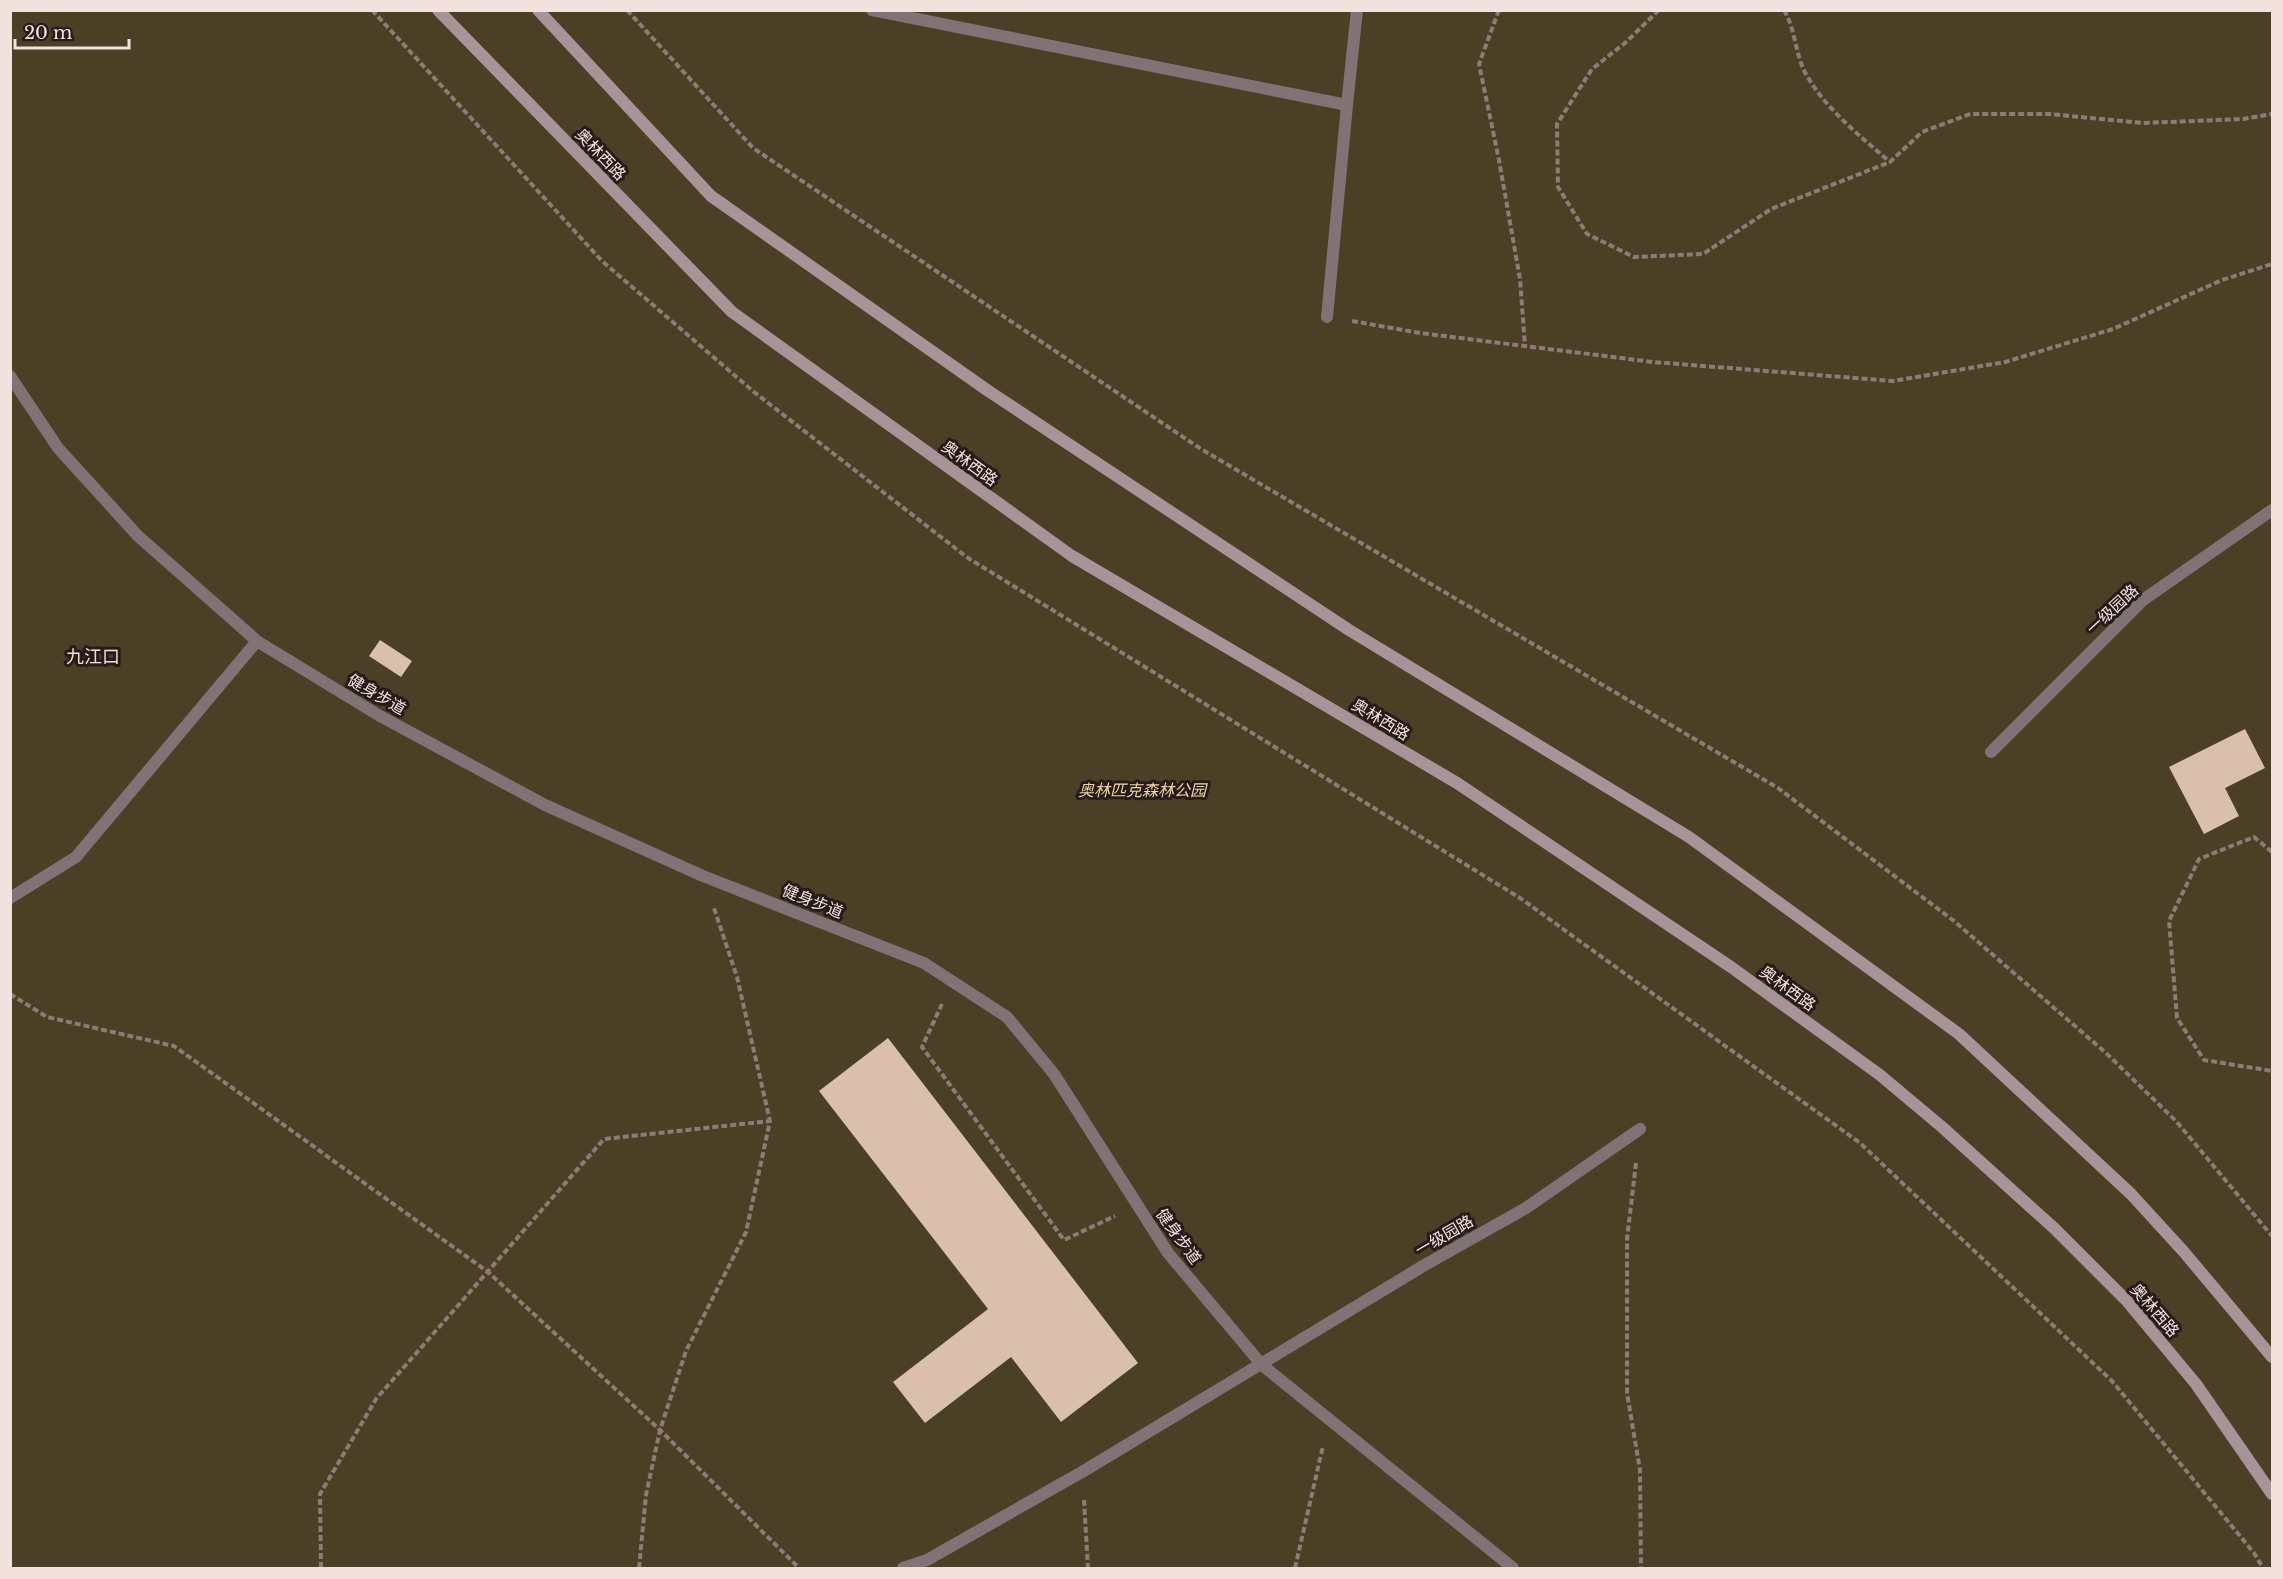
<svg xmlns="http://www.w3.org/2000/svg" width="2283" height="1579" font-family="'Libre Baskerville','Noto Sans SC',serif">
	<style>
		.green { fill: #4b4026 }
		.building { fill: #d9bfac }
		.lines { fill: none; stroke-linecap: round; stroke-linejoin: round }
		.path { stroke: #907976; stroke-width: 4; stroke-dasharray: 6 3; stroke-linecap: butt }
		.lane { stroke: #807275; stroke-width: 12 }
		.street { stroke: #807275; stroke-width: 12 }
		.secondary { stroke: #a89398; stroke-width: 12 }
		.labels { text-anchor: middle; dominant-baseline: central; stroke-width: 6; stroke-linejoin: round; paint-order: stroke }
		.street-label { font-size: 16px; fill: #f3e1de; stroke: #271b19 }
		.park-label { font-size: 16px; font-style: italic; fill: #f0d69c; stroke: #271b19 }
		.neighbourhood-label { font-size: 18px; fill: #fddad4; stroke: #271b19 }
	</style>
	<rect width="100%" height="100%" fill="#492f2b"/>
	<path class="green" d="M11,11H2272V1568H11Z"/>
	<path class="building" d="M380,640L412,661L401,677L369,656Z
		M2245,729L2265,768L2225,788L2239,816L2204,834L2169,767Z
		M888,1038L1138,1363L1061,1422L1011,1357L925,1423L893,1382L988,1309L819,1091Z"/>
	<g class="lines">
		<path class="path" d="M372,10L602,261L754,392L968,558L1520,898L1860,1143L2112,1381L2254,1553L2263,1568
			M627,10L753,148L1201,449L1778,788L1954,921L2106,1053L2176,1121L2272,1236
			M1499,10L1479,64L1499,160L1520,279L1525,346
			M1659,10L1625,43L1592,69L1557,124L1558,187L1587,234L1634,257L1703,254L1771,209L1890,162L1922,132L1970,114H2049L2143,123L2243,119L2272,114
			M1784,10C1796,30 1795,56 1807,76C1827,110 1860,136 1890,162
			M1352,321L1420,333L1653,362L1893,381L2005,362L2113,329L2222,280L2272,264
			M2272,852L2254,837L2199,859L2169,921L2177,1018L2204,1060L2272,1071
			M10,994L47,1017L174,1046L488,1272L660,1430L799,1568
			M942,1004L922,1047L1064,1240L1115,1216
			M1636,1163L1627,1239V1393L1640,1470L1641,1568
			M1084,1500L1088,1568
			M321,1568L320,1494L376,1399L604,1139L770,1121
			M639,1568L646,1495L660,1430L686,1351L746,1232L770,1121L737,977L714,908
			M1295,1568L1323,1446"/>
		<path class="lane" d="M872,10L1347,105L1327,317
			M1347,105L1357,10"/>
		<path class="street" d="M10,376L58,448L138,536L257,641L380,716L545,805L703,876L924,963L1007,1017L1054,1074L1168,1253L1262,1365L1513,1568
			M1991,752L2143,600L2272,510
			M10,898L76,857L257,641
			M903,1568L927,1560L1082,1472L1423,1266L1526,1208L1640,1129"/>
		<path class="secondary" d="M438,10L732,312L1072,556L1457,783L1731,967L1880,1075L1942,1127L2055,1229L2126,1300L2196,1384L2272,1494
			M538,10L711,196L987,390L1349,630L1689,837L1959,1034L2131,1194L2184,1252L2272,1357"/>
	</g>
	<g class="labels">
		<g class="street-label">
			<text transform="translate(601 154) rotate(46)">奥林西路</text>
			<text transform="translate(970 463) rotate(36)">奥林西路</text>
			<text transform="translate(2112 609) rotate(-43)">一级园路</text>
			<text transform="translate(377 694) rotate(30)">健身步道</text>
			<text transform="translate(1381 719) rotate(31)">奥林西路</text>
			<text transform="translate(813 901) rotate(22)">健身步道</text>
			<text transform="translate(1788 988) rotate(36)">奥林西路</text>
			<text transform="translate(1444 1235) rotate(-30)">一级园路</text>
			<text transform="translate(1179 1236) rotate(54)">健身步道</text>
			<text transform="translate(2155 1310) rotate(49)">奥林西路</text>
		</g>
		<g class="park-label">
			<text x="1142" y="790">奥林匹克森林公园</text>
		</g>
		<g class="neighbourhood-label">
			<text x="93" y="657">九江口</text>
		</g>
	</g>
	<rect width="2283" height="1579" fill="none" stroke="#f3e1de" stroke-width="24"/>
	<path d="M15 39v9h114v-9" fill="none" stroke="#f3e1de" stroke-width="3"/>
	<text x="24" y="39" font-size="18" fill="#f3e1de" stroke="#271b19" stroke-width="4.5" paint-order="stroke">20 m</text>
</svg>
